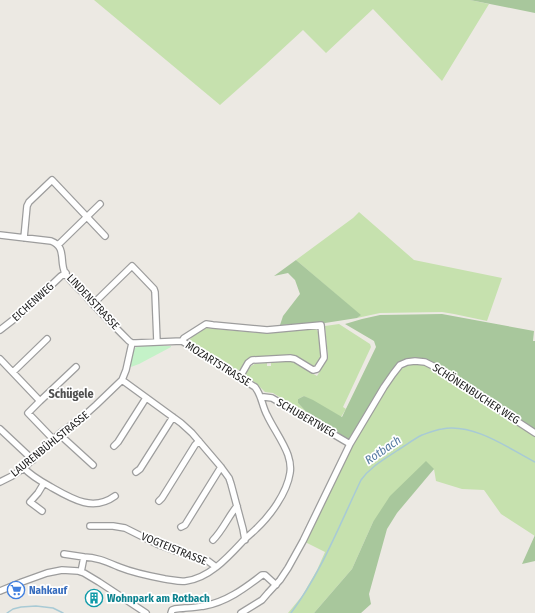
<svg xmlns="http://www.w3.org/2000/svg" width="535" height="613" font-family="'Fira Sans Condensed',sans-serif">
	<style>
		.grass { fill: #c6e1ae }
		.forest { fill: #a8c79c }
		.park { fill: #c4f2c8 }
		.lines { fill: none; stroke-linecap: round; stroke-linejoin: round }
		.stream { stroke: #a8cad5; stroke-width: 1.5 }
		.minor-casing { stroke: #9d9d9d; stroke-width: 8 }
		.minor { stroke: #fff; stroke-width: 5.5 }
		.labels { text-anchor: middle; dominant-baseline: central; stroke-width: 3.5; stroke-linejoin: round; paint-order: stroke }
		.street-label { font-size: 11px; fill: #1c1c1c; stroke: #fff }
		.shop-label { font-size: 11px; font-weight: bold; fill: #366cbe; stroke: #fff; text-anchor: start }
		.culture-label { font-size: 11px; font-weight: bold; fill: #0d838f; stroke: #fff; text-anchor: start }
		.neighbourhood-label { font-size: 12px; font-weight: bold; fill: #4f4f4f; stroke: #fff }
		.water-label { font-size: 12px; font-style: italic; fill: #5479a0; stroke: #fff }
	</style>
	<rect width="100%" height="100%" fill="#ece9e3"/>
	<path class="grass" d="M94,0H470L489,4L442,81L373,9L326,53L303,30L265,65L220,105Z
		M359,212L414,260L502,278L487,321L454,314L442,312L380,313L357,318L360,315L296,260L353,218Z
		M339,324L370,344L371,347L343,407L346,409L341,417L313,401L304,396L298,399V403L310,416L273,393L265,392L256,383L247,377L245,374C253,362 254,364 267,363V366H271V362L290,361L293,362L317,376L328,358L325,326Z
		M207,328L259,333L315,329L317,330C321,337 326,366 312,366C306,366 298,356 289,355L250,359L242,369L236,371L191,343L190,340C192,334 201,330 207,328Z
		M424,363L466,390L504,417L535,435V536L501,514L484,490L462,489L436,481L434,469L373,522L352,569L314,613H288L302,596L317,570L325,552L305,542L352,443L385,387L401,367L408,364Z"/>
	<path class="forest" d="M470,0H535V13Z
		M296,260L361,315L357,318L325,323L280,325L283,316L300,294L295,280L288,273L274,276Z
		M442,314L534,331L533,341H535V430L425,360L400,364L349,440L338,434L310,416L298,403V399L304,396L313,400L342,417L376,347L374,341L345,324L362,319L380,315Z
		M426,461L434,469L397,513L387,529L369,594L371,604L361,613H314L352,569L373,522L390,496Z
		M535,535V561L522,564Z"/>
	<path class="park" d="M158,345L159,346H171V347L139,364L131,367C131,359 130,350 138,346Z"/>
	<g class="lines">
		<path class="stream" d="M7,613L13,609L21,607L36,606L53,608L63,613
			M291,613C321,573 339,526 361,480C370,467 385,459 398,450C406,445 414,439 422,435C428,433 435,430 442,429C474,423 508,448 535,462"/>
		<defs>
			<path id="minor" d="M0,235L51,241C67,247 59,261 65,273C69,280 76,286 82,292C97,309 113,325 129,341L132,343
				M24,238L27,206L29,202L52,180L105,236
				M58,245L100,204
				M93,304L132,266L154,289L155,292L157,342
				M0,330L22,313L61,276L66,273
				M182,341L184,338L206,324L213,325L267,330L321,325L324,356V358L317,369L313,370L295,359L290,358L252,360L248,363L240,377
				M0,359L40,401L28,413L53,439
				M13,372L47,339
				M122,380L181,423L192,433L221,467L229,478L231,484L243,529L245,540
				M261,397H264L272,398L350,444
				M40,401L76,367
				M0,429L33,460
				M59,434L93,465
				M114,446L118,442L146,398
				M24,468C31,476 42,482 51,487C72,499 93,512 115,496
				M136,472L140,469L173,417
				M0,482L12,476L24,468L59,434L86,414L96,405L122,380L126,370L132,343
				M159,501L162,498L195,445L199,441
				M42,511L30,502L38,493L44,483
				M90,526H113L125,528L157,544L181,553L208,561L216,567
				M181,527L185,525L221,467
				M213,540C223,530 228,517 237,506
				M64,554L84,557
				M81,572L84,557C96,557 107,562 119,567C134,573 149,576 165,579C173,580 179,582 186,581C210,578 229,556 244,540C248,536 252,533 256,529C270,516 287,493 290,473C291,467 290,461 288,455C283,441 273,428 267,415C262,406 262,396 255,387L182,341L136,343H132
				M0,591L22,582L47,573L62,570L78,571L84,573L99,582L146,613
				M171,613L172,610C176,608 180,609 185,608C191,608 197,607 204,606C226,602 244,589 262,575H265L276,585
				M241,613L262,600L268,593L280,580L288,568L303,541L350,444L384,387L393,374L400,365L407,362L415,361L425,362L437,368L506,414L535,433"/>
		</defs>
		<use href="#minor" class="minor-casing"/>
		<use href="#minor" class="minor"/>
	</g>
	<defs>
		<symbol id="supermarket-ring" viewBox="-11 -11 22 22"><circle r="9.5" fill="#fff" stroke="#3f7fe0" stroke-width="1.5"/><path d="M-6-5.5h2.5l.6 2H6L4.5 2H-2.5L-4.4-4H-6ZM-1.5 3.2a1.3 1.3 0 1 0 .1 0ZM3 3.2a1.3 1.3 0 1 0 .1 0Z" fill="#3f7fe0"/></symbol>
		<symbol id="building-ring" viewBox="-11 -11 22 22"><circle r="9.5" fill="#fff" stroke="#0f9aa8" stroke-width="1.5"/><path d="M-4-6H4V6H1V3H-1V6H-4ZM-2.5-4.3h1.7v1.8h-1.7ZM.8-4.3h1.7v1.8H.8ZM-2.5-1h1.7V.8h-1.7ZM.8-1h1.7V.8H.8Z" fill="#0f9aa8"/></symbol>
	</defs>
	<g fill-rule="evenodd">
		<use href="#supermarket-ring" x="6" y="580" width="20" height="20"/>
		<use href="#building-ring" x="84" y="588" width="20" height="20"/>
	</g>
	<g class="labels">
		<g class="street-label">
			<text transform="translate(33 302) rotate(-42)">EICHENWEG</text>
			<text transform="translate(93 302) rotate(47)">LINDENSTRASSE</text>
			<text transform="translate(218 364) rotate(32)">MOZARTSTRASSE</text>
			<text transform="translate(476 394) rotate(33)">SCHÖNENBUCHER WEG</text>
			<text transform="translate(306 418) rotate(30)">SCHUBERTWEG</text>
			<text transform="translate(50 444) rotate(-39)">LAURENBÜHLSTRASSE</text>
			<text transform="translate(174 549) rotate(22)">VOGTEISTRASSE</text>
		</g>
		<g class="shop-label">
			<text x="29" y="590">Nahkauf</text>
		</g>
		<g class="culture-label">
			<text x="107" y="598">Wohnpark am Rotbach</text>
		</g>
		<g class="neighbourhood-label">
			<text x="71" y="394">Schügele</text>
		</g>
		<g class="water-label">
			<text transform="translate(383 450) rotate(-34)">Rotbach</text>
		</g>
	</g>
</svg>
